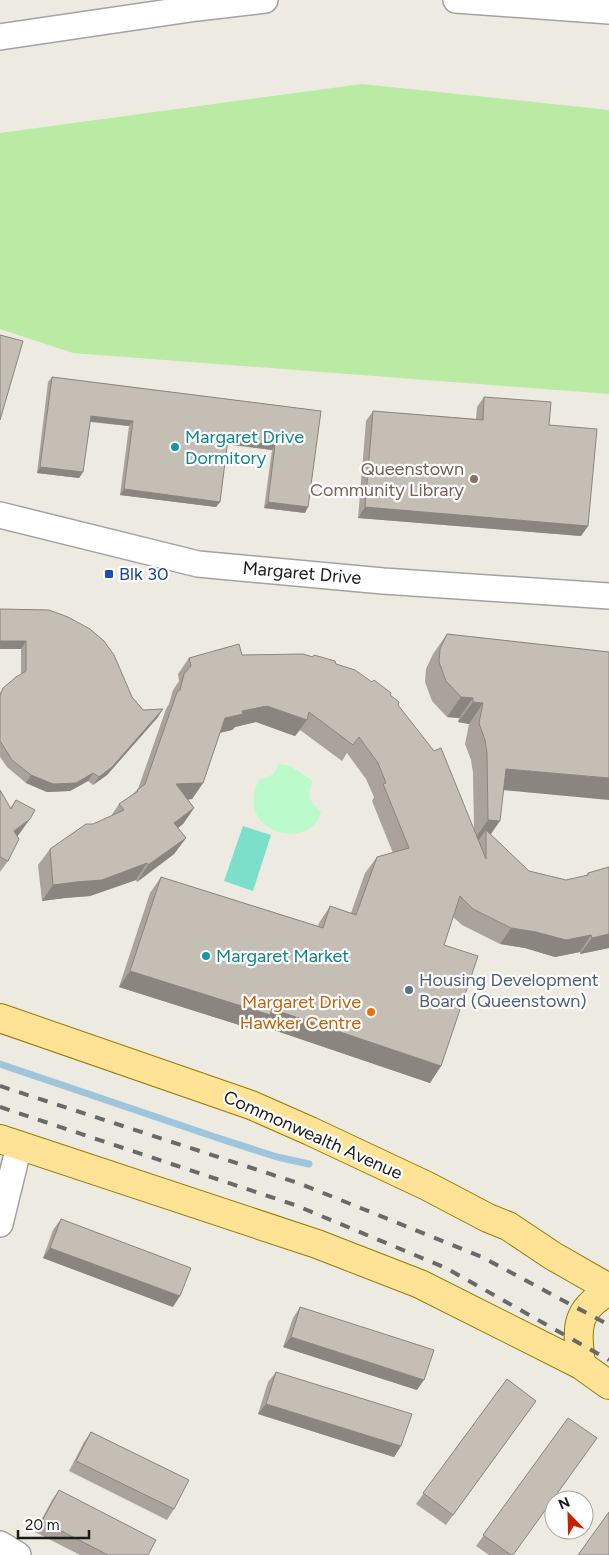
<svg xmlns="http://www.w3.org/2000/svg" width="609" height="1555" font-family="Figtree,sans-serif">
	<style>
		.grass { fill: #bbeaa4 }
		.park { fill: #bbfaca }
		.pitch { fill: #7bdfca }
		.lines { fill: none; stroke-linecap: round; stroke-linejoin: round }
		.stream { stroke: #9fc5dd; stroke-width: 7 }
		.minor-casing { stroke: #a2a2a2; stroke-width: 28 }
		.major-casing { stroke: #937b00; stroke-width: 30 }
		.minor { stroke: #fff; stroke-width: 25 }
		.major { stroke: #fee295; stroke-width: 28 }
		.rail { stroke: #696969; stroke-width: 4; stroke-dasharray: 10 10; stroke-linecap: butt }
		.wall { fill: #a9a39b }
		.shaded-wall { fill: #8a857e }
		.building { fill: #c5beb4; stroke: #8a857e }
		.culture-dot { fill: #0f9aa8; stroke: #fff; stroke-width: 2 }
		.education-dot { fill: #8d6e63; stroke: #fff; stroke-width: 2 }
		.transit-dot { fill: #1a4fb4; stroke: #fff; stroke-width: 2 }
		.service-dot { fill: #5c6f8a; stroke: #fff; stroke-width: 2 }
		.food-dot { fill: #e8710a; stroke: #fff; stroke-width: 2 }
		.labels { text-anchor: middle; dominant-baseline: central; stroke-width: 4.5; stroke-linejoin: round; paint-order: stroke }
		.culture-label { font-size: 18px; fill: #0d838f; stroke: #fff; text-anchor: start }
		.education-label { font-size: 18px; fill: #785e54; stroke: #fff; text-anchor: end }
		.street-label { font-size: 18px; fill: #1b1b1b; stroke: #fff }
		.transit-label { font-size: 18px; fill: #164399; stroke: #fff; text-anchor: start }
		.service-label { font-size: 18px; fill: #4e5e75; stroke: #fff; text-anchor: start }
		.food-label { font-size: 18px; fill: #c56008; stroke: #fff; text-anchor: end }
	</style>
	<rect width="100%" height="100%" fill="#edebe1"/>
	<path class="grass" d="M362,84L609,110V394L73,353L0,329V133Z"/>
	<path class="park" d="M279,764L290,766L313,781C306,795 309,802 321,811C314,852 232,835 259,780L274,774Z"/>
	<path class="pitch" d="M243,826L271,835L253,891L224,881Z"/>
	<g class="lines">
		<path class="stream" d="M0,1064L218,1138L277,1157L309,1164"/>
		<defs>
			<path id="minor" d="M456,0L609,11
				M0,37L197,8L265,0
				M0,515L198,564L383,581L609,596
				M0,1224L19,1146
				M0,1544L18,1555"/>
			<path id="major" d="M0,1018L251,1105L310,1131L427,1186L488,1218L508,1226L553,1256L609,1288
				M0,1139L317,1244L420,1284L581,1365L609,1385
				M581,1365C577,1328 574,1311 609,1291"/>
		</defs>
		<use href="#minor" class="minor-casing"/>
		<use href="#major" class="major-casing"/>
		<use href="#minor" class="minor"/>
		<use href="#major" class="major"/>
		<path class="rail" d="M0,1086L301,1184L482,1257L609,1325
			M0,1107L295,1205L446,1268L609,1360"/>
	</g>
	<path class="wall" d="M52,377L321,411L305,513L264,508L272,450L227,444L220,502L216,507L120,495L129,426L90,422L83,472L79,478L37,473L48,382Z
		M484,397L549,425L588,526L581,536L358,518L366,421L373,411L476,419L477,407Z
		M0,609L132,697L143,710L158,717L107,775L93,785L88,781L70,791L47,792L26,783L7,767L0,757V693L3,688L21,674V649H0Z
		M447,634L609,652L504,790L491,835L529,871L566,880L586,876L588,873L609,867V948L580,954V952L555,957L525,948L500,944L462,925L453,917L444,945L441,1066L430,1083L262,1026L258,1031L119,987L150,893L161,877L318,926L319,923L330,906L351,913L365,873L377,857L393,853L372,801L374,797L366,779L347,753L342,761L300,730L295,736L256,722L235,727L232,730L220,733L203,783L192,799L188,800L194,808L183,824L178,828L186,838L174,854L137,882L136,880L90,896L65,898L42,901L38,865L50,849L93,824L111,816L119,804L133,794L138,789L166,709L169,704L173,690L179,681L178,674L189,658L242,655L312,657L314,655L336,664L390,696L398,705L474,829L473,773L471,760L465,744L469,724L458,722L459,718L447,717L432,701L425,682L426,669L433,654Z
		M0,790L10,808L16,800L18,837L8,861L0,872Z
		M61,1219L173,1307L43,1258L53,1230Z
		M300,1307L417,1390L283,1347L293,1318Z
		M276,1372L401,1446L394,1457L258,1414L268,1382Z
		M507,1379L536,1401L446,1525L416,1504Z
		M568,1418L513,1555H489L476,1546Z
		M91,1432L174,1509L167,1520L69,1471L84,1442Z
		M59,1490L148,1555H80L35,1532L52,1500Z"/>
	<path class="shaded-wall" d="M91,416L133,421L129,426L87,421Z
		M228,439L275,445L272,450L224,444Z
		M40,467L83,472L79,478L37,473Z
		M124,489L220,502L216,507L120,495Z
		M268,502L308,507L305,513L264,508Z
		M365,507L588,526L581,536L358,518Z
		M0,641H26L21,649H0Z
		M461,697L473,698L459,718L447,717Z
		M473,702L483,703L469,724L458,722Z
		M267,706L307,720L295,736L256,722L235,727L232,730L214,734L225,718L242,711Z
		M163,709L158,717L107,775L93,785L99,777Z
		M506,769L609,778V800L492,789Z
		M93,773L88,781L70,791L47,792L26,783L31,775Z
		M203,783L192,799L164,801L176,784Z
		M194,808L183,824L163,839L174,823Z
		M30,819L12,844L14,831Z
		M488,820L500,821L486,841V830L478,841L474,840Z
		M186,838L174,854L137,882L148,865Z
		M147,863L136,880L90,896L65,898L42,901L53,885Z
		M511,928L591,935L580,952L555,957L525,948L500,944Z
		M609,934V948L580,954L592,938Z
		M130,971L272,1009L441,1066L430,1083L262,1026L258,1031L119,987Z
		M50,1248L180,1296L173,1307L43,1258Z
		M291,1337L424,1380L417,1390L283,1347Z
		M266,1404L401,1446L394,1457L258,1414Z"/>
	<path class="building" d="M0,335L23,341L0,420Z
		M52,377L321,411L308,507L268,502L275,445L228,439L220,502L124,489L133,421L91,416L83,472L40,467Z
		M484,397L551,402L549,425L597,429L588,526L365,507L373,411L483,420Z
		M0,609L49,610L68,617L90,629L104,641L114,655L132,697L143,710L163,709L112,767L99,777L93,773L76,783L53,784L31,775L12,760L0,741V696L3,688L16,677L26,671V641H0Z
		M447,634L609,652V778L506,769L500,821L488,820L487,753L485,740L479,723L483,703L473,702V698L461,697L446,681L439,662L440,649Z
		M239,644L242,655L303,654L313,657L314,655L335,661L336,664L355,670L372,682L374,680L391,693L390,695L399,702L398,705L434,751L441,748L486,859V830L529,871L566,880L588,875V873L609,867V934L592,938L591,935L566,940L536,932L511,928L473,909L460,896L444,945L478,956L441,1066L272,1009L270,1015L130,971L161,877L323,928L330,906L356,915L377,857L409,848L383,784L386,783L378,763L359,737L353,745L309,712L307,720L267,706L242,711L243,714L225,718L203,783L176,784L194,808L174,823L186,838L148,865L147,863L102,880L76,882L53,885L50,849L86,824H93L124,810L119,804L138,791L137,790L145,784L177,692L180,690L184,674L191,666L189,658Z
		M0,790L11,809L16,800L35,810L30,819L14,831L19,839L8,861L0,857Z
		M61,1219L191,1268L180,1296L50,1248Z
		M300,1307L434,1350L424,1380L291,1337Z
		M276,1372L412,1414L401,1446L266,1404Z
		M507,1379L536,1401L453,1515L423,1493Z
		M568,1418L597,1438L513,1555H511L483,1535Z
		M91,1432L189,1480L174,1509L76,1461Z
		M59,1490L156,1540L148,1555H108L42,1521Z
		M609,1512V1555H578Z"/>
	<g class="culture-dot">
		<circle cx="175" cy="447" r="5"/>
		<circle cx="206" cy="956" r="5"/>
	</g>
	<circle class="education-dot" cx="474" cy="479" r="5"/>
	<rect class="transit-dot" x="104" y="569" width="10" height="10" rx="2.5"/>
	<circle class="service-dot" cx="409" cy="990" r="5"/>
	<circle class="food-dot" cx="371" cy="1012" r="5"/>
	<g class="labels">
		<g class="culture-label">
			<text x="185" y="437">Margaret Drive<tspan x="185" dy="21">Dormitory</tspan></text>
			<text x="216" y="956">Margaret Market</text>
		</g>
		<g class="education-label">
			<text x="464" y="469">Queenstown<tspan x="464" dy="21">Community Library</tspan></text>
		</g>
		<g class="street-label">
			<text transform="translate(302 573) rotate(5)">Margaret Drive</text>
			<text transform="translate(313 1135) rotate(24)">Commonwealth Avenue</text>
		</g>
		<g class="transit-label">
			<text x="119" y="574">Blk 30</text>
		</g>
		<g class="service-label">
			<text x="419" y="980">Housing Development<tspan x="419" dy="21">Board (Queenstown)</tspan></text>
		</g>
		<g class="food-label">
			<text x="361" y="1002">Margaret Drive<tspan x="361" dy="21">Hawker Centre</tspan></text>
		</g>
	</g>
	<g transform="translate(569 1515) rotate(337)"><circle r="24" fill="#ffffff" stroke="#a4a4a4"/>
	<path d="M0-4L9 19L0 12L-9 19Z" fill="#c72100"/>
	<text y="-8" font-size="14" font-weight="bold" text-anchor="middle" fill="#1b1b1b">N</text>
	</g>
	<path d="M18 1530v8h71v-8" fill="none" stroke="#1b1b1b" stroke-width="2.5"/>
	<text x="25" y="1530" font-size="15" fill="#1b1b1b" stroke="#ffffff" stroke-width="4" paint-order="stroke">20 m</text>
</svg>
